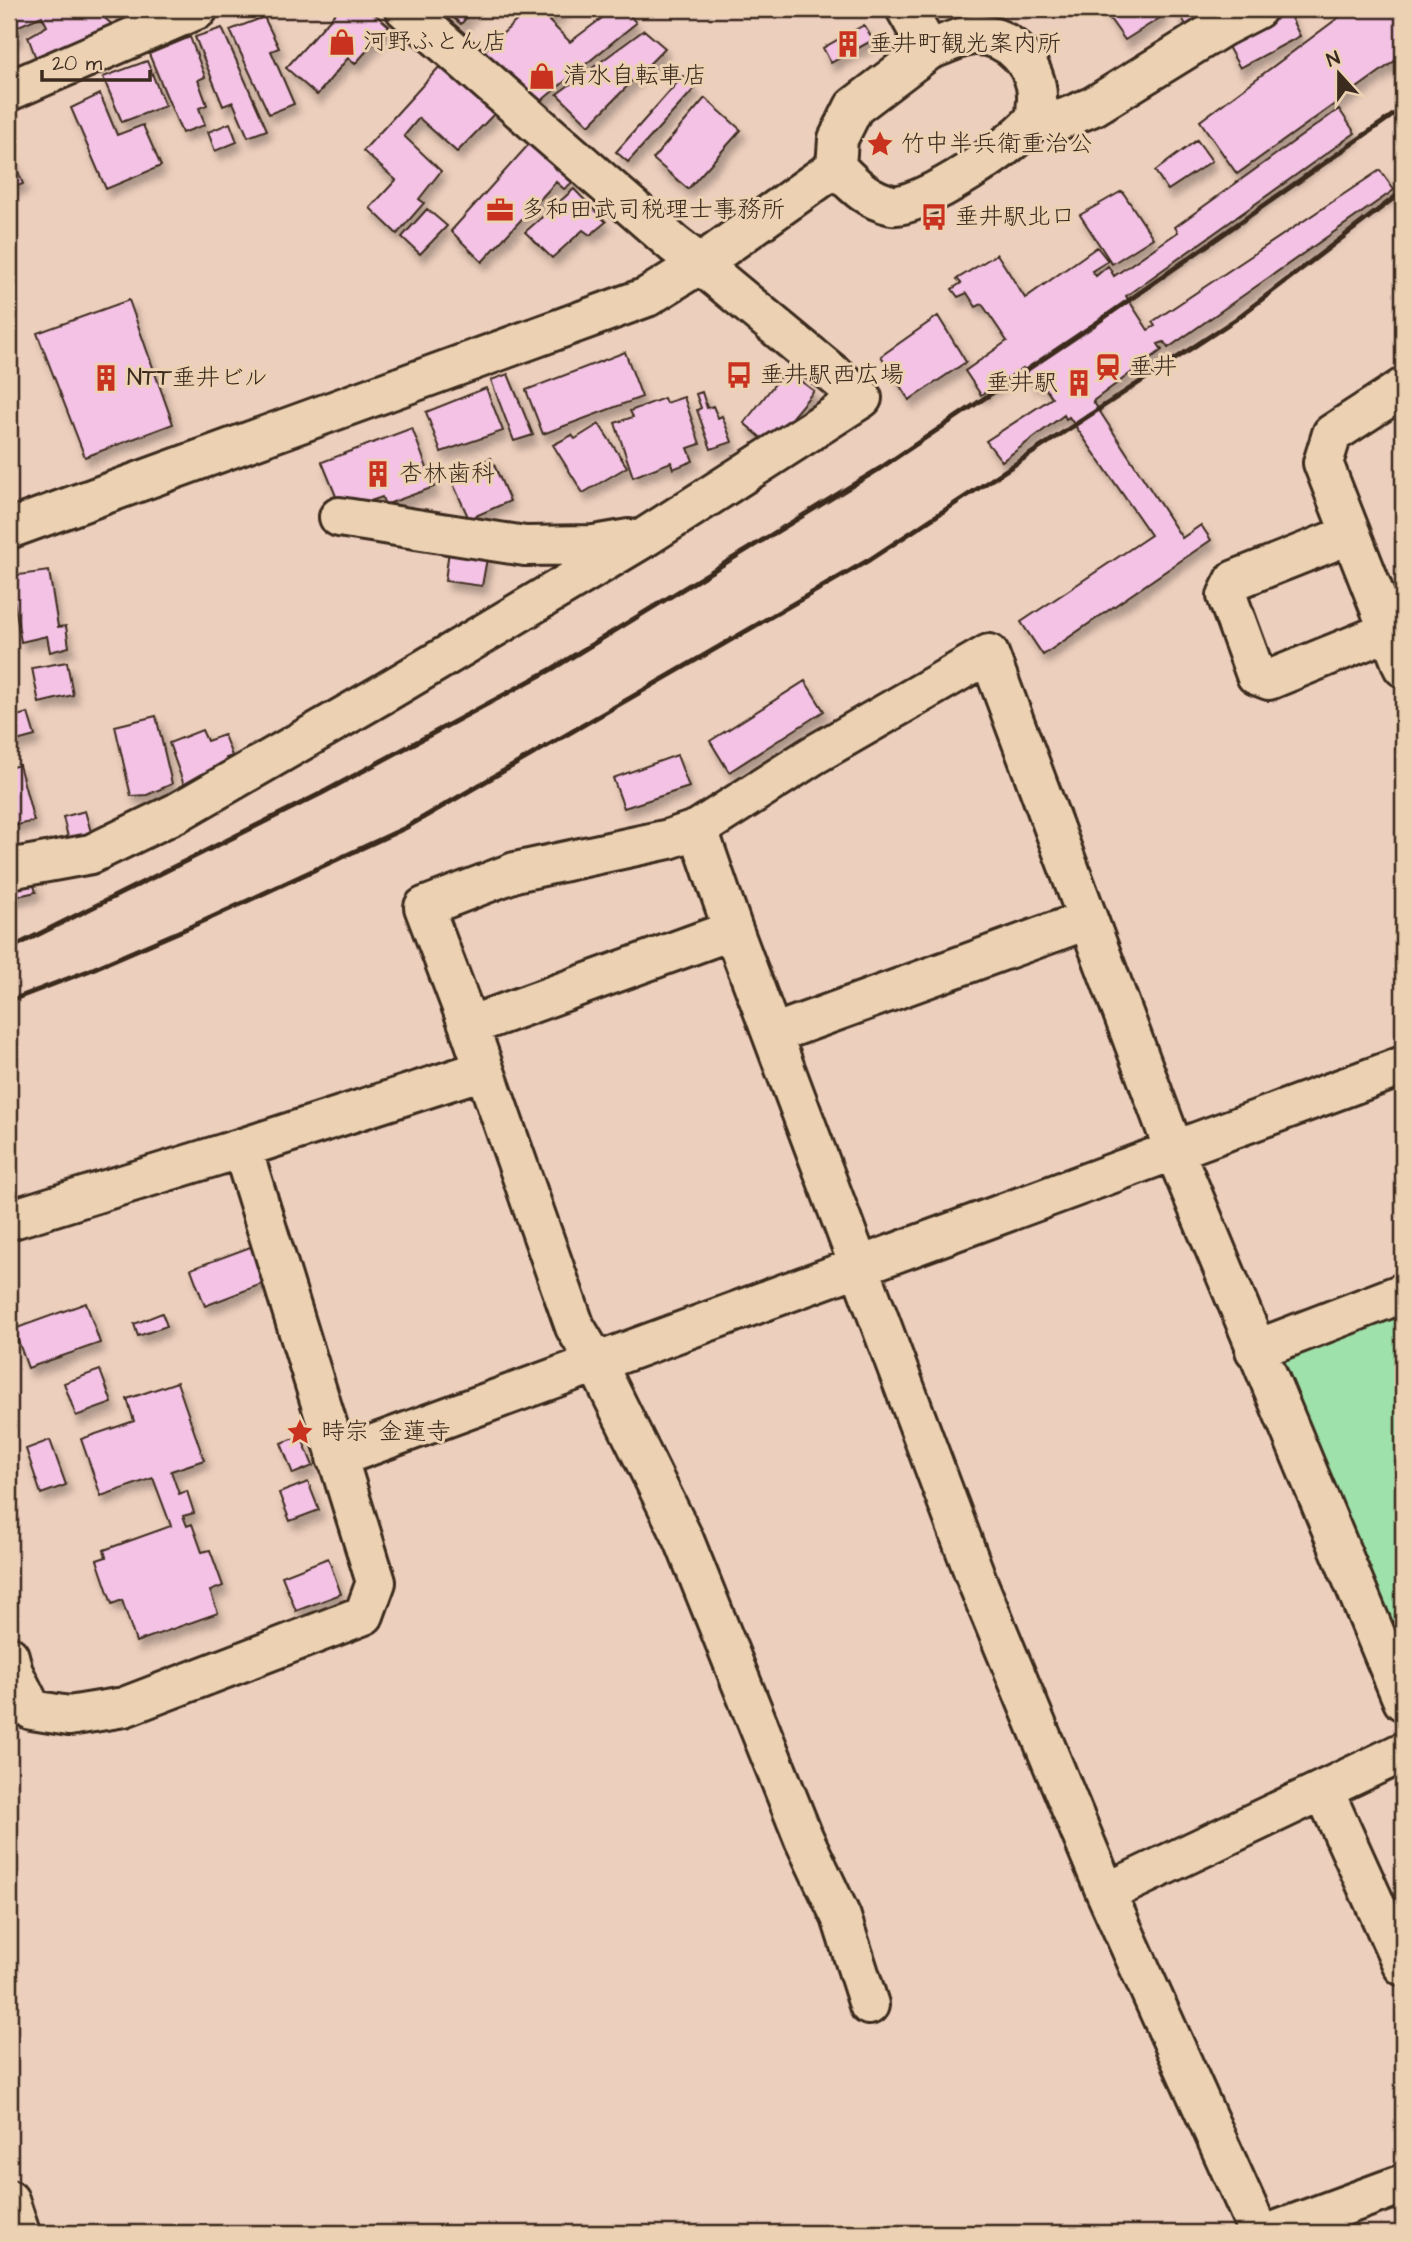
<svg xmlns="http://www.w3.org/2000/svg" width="1412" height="2242" font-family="'Architects Daughter','Klee One',sans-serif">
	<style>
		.green { fill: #9fe1aa; stroke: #6d8664; stroke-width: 2 }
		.building { fill: #f3c2e4; stroke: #3b2a1e; stroke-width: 2; filter: url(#shadow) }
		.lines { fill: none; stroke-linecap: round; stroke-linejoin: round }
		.minor-casing { stroke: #3b2a1e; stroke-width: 44 }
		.major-casing { stroke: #3b2a1e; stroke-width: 44 }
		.minor { stroke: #ecd2b3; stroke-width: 38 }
		.major { stroke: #ecd2b3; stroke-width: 38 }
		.rail { stroke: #3b2a1e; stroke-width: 5 }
		.labels { text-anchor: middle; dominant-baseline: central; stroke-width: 6; stroke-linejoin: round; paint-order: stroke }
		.poi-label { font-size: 24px; fill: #3b2a1e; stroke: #ecd2b3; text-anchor: start }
	</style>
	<defs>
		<filter id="shadow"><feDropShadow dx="4.5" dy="8" stdDeviation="3.5" flood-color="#0004"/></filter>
	</defs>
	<rect width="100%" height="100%" fill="#edcfbd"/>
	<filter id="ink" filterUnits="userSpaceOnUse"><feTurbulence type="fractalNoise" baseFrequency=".0143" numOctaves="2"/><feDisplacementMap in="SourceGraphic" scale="14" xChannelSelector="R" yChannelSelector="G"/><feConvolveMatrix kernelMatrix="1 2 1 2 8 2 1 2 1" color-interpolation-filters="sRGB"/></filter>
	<g filter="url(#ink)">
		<path class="green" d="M1403,1295V1655L1275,1351Z"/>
		<path class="building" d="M9,9H94L114,26L37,61L28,37L47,26L42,16L16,27L19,35L9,40Z
			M339,9H369L389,26L355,64L348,58L317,95L286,68Z
			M443,9H474L461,24Z
			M529,9H564L549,21L570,42L614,9H625L636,23L541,101L484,51Z
			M1103,9H1159L1163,16L1125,40Z
			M1176,9H1218L1187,26Z
			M1350,9H1403V55L1237,174L1200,121Z
			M1288,12L1300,36L1240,68L1227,45Z
			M264,17L279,48L271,51L294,104L269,114L230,30Z
			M864,25L873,40L831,63L823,48Z
			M222,28L267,130L248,137L233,102L223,106L195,37Z
			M644,30L665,48L589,125L557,94Z
			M190,37L205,77L198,80L207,105L199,108L205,125L182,133L149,54Z
			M147,61L165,106L122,122L103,77Z
			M441,65L495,113L457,152L419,118L404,136L441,171L419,199L424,203L397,234L370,208L396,180L363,151Z
			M683,76L695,88L628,162L616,152Z
			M100,94L117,135L143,125L161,166L106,189L71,108Z
			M705,98L741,130L688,189L653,159Z
			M1339,109L1355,133L1126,296L1148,330L1155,326L1152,322L1380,170L1394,190L1168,348L1164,342L1158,344L1162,350L1093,401L1182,538L1201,525L1211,540L1043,655L1021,622L1151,535L1069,417L1066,419L1064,415L1002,461L986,441L1052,398L1040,381L1033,385L1023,368L981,395L965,371L1007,341L982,304L976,307L967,293L958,297L952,289L961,283L957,279L997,254L1025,298L1097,247L1108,261L1092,271L1096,276L1108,266L1114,276L1178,232L1175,227Z
			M230,123L237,142L215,151L208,132Z
			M1197,140L1212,161L1168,190L1155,171Z
			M530,143L573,182L564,189L556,182L482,262L451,231Z
			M9,150L23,184L9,189Z
			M574,189L606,222L590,235L583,230L552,258L525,232Z
			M1122,191L1153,238L1112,264L1080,215Z
			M427,209L447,226L420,254L402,237Z
			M129,300L173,424L85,457L37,333Z
			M938,316L966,362L909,400L881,356Z
			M625,352L642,397L543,434L526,390Z
			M786,370L814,391L778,434L774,431L765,441L744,423Z
			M508,374L533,435L514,441L491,380Z
			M486,388L503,431L441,452L426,412Z
			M702,392L707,408L713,406L718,418L722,416L732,442L711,449L697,410L701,408L696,394Z
			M684,397L700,444L688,448L693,461L673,469L671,462L633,477L615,423L633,417L630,411L664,398L666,403Z
			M599,424L627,467L583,493L553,445L572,435L575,439Z
			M412,428L434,487L385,505L382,497L342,511L322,462Z
			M491,458L510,501L469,519L450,477Z
			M449,550L488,553L482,586L445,581Z
			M49,571L58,627L66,626L69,647L50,652L47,636L21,642L10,576Z
			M67,662L73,695L39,703L32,668Z
			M805,681L824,711L729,772L710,741Z
			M28,713L35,736L9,743V718Z
			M156,716L172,784L147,795L131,796L115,726Z
			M202,730L207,741L224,735L232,756L226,758L230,769L184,785L169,743Z
			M677,755L689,787L624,808L613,778Z
			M19,765L34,821L9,827V768Z
			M85,811L93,839L70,845L63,817Z
			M32,880L36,892L9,898V884Z
			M253,1246L267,1282L205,1306L191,1269Z
			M86,1303L100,1343L28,1368L14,1329Z
			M162,1313L167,1326L138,1336L134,1324Z
			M100,1370L112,1403L76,1416L64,1383Z
			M177,1382L204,1460L171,1471L179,1494L187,1491L194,1513L183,1516L187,1526L192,1524L202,1552L210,1550L223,1586L210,1591L218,1613L136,1642L122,1600L112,1604L97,1560L106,1557L104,1550L171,1526L153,1478L101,1496L81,1439L134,1421L127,1399Z
			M301,1436L313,1466L293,1474L281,1443Z
			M50,1440L66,1485L41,1494L26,1449Z
			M308,1482L319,1510L290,1521L279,1493Z
			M328,1558L341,1594L296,1611L282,1576Z"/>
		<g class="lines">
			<defs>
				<path id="minor" d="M906,9L929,50L854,107L838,139L836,167C854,185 866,199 892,205C918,210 1024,140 1035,117C1037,113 1036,105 1037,101C1039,67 1010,34 975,35C963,35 941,46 929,50
					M9,91L198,9
					M1036,116L1060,120L1094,106L1222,27L1257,9
					M1403,388L1332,434L1323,463L1403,667
					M339,517L525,546L594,545L629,539
					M9,529L647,297L700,264L862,398L647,536L381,695L178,812L91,854L9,869
					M1351,534L1235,580L1227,596L1256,675L1269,680L1389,631
					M698,829L669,839L515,872L424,907L469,1026L575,1327L597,1364L684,1540L804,1839L841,1917L869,2005
					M733,930L979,1586L1106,1893L1259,2233
					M469,1026L733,930L698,829L812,756L989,654L1174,1150L1403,1701
					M773,1034L1087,920
					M242,1148L483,1070
					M9,1220L242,1148L376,1582L364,1615L124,1707L69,1716L32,1710L13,1672L9,1656
					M1255,1350L1403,1293
					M336,1458C693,1330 1047,1196 1403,1066
					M1324,1791L1403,1966
					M1106,1893L1403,1752
					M9,2200L20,2233
					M1270,2233L1403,2184"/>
				<path id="major" d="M405,9L674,244L700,264L836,167"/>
			</defs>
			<use href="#minor" class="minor-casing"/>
			<use href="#major" class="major-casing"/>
			<use href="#minor" class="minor"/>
			<use href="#major" class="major"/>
			<path class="rail" d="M9,949L322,793L552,669L879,469L1095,324L1403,108
				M9,1001L88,971L206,920L405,828L869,560L1236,319L1403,191"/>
		</g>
	</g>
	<defs>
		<symbol id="shop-bare" viewBox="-9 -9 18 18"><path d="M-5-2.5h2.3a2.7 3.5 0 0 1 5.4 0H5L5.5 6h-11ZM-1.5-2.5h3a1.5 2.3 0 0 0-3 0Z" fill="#c8321e" stroke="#ecd2b3" stroke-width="2.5" paint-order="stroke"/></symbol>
		<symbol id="building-bare" viewBox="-9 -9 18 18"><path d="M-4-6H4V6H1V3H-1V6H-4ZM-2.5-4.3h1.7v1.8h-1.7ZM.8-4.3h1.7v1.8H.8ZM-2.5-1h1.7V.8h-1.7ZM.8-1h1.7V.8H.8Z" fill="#c8321e" stroke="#ecd2b3" stroke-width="2.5" paint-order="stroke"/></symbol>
		<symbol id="sight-bare" viewBox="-9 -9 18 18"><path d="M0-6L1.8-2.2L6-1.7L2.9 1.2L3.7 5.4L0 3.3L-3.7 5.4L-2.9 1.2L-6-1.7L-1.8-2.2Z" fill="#c8321e" stroke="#ecd2b3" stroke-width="2.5" paint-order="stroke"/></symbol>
		<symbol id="office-bare" viewBox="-9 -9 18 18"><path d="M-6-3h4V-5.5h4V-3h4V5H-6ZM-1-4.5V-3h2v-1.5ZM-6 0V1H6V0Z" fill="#c8321e" stroke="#ecd2b3" stroke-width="2.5" paint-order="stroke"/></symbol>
		<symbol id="bus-bare" viewBox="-9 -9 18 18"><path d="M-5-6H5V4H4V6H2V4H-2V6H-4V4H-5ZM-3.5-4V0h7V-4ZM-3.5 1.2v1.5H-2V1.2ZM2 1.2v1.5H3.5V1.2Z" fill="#c8321e" stroke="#ecd2b3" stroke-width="2.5" paint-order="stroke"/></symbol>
		<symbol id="station-bare" viewBox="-9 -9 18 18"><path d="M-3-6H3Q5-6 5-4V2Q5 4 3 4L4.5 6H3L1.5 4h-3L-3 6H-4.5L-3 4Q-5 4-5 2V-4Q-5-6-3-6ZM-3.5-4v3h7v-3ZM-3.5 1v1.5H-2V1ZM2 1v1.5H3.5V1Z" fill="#c8321e" stroke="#ecd2b3" stroke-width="2.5" paint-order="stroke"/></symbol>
	</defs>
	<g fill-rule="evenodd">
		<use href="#shop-bare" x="323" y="23" width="38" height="38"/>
		<use href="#building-bare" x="829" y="25" width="38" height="38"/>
		<use href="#shop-bare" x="523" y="57" width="38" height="38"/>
		<use href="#sight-bare" x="861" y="125" width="38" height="38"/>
		<use href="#office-bare" x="481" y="191" width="38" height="38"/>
		<use href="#bus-bare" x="915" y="198" width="38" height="38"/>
		<use href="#station-bare" x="1089" y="348" width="38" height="38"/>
		<use href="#bus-bare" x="720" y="356" width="38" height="38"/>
		<use href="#building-bare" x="87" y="359" width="38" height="38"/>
		<use href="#building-bare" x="1060" y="364" width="38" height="38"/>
		<use href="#building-bare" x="359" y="455" width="38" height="38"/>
		<use href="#sight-bare" x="281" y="1413" width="38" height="38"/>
	</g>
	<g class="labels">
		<g class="poi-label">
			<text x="363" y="42">河野ふとん店</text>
			<text x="869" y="44">垂井町観光案内所</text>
			<text x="563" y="76">清水自転車店</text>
			<text x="901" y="144">竹中半兵衛重治公</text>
			<text x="521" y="210">多和田武司税理士事務所</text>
			<text x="955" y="217">垂井駅北口</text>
			<text x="1129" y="367">垂井</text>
			<text x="760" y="375">垂井駅西広場</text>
			<text x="127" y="378">NTT垂井ビル</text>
			<text x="1058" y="383" text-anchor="end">垂井駅</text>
			<text x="399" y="474">杏林歯科</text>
			<text x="321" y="1432">時宗 金蓮寺</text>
		</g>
	</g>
	<rect width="1412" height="2242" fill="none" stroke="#ecd2b3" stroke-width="35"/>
	<rect x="18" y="18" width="1377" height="2207" fill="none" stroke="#3b2a1e" stroke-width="2.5" filter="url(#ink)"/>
	<g transform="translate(1339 74) rotate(339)" stroke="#ecd2b3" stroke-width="5" paint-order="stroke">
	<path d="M0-5L12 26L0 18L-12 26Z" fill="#3b2a1e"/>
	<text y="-10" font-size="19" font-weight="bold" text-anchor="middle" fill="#3b2a1e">N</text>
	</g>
	<path d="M42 70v10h108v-10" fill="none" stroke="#3b2a1e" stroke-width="3.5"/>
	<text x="52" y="70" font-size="21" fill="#3b2a1e" stroke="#ecd2b3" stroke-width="5" paint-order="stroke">20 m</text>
</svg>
